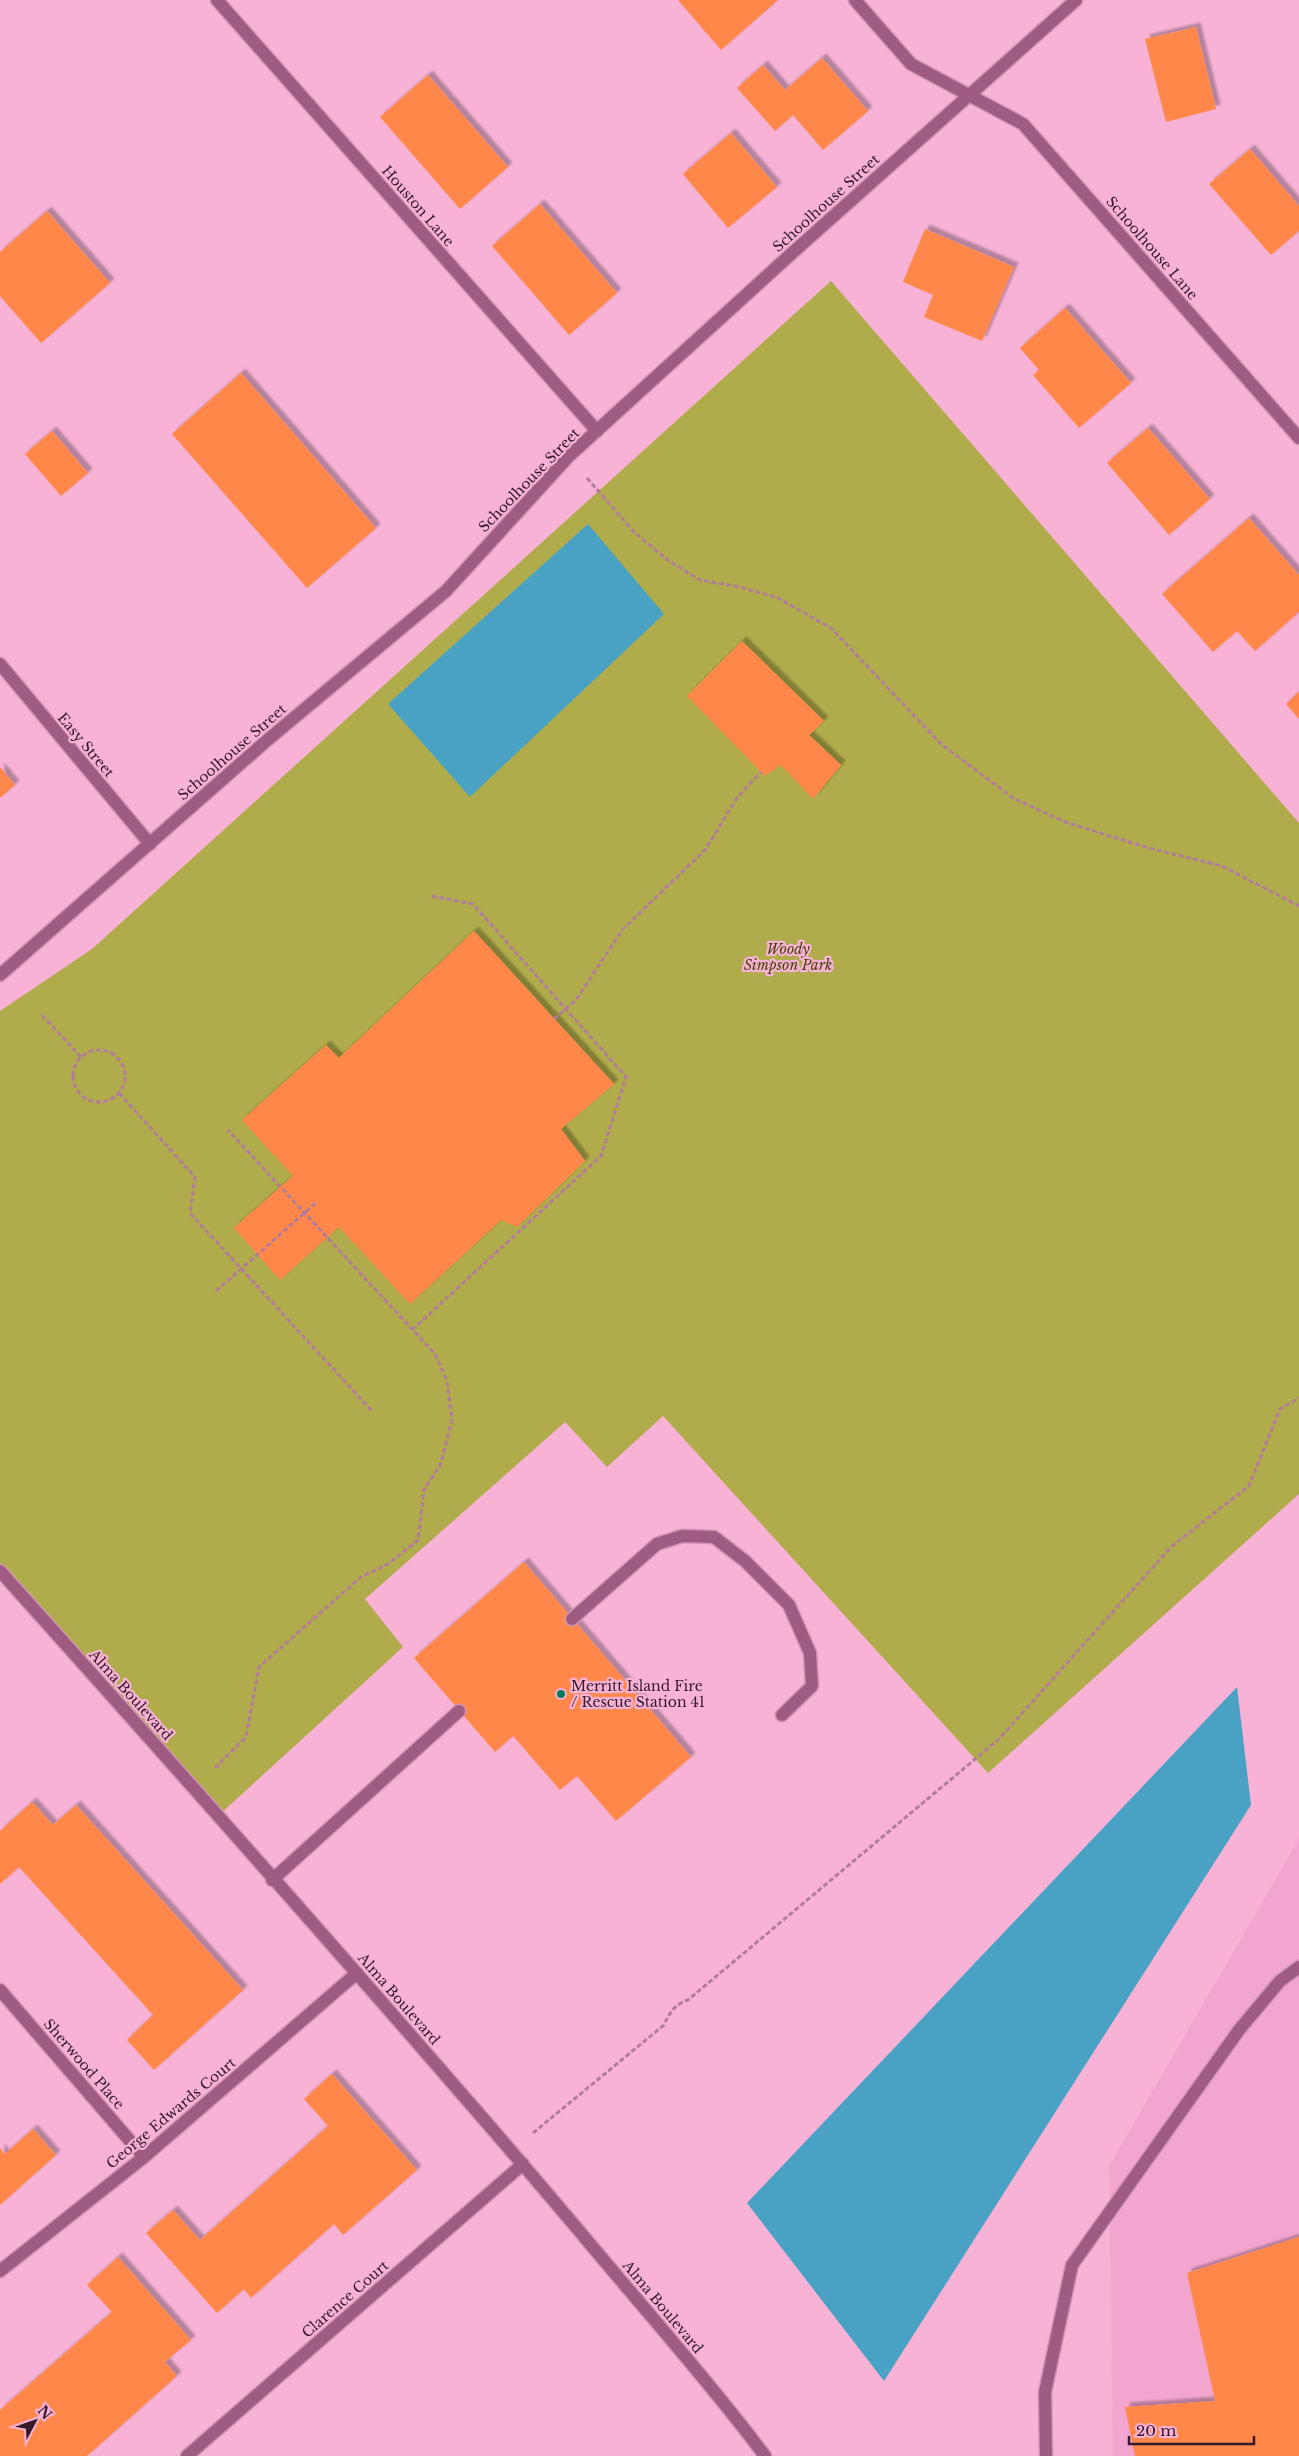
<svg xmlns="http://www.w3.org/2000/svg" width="1299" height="2456" font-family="'Libre Baskerville',serif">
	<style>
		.built { fill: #f2a6cf }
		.green { fill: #b1ac4b }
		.water { fill: #49a2c4 }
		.building { fill: #ff8748; filter: url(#shadow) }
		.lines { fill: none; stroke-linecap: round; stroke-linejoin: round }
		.minor-casing { stroke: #d094b4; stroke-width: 15 }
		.path { stroke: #b37d99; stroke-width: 3; stroke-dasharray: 5 2.5; stroke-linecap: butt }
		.minor { stroke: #9f5b81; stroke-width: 12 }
		.poi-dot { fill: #017d5c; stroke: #f7b2d6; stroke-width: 2 }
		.labels { text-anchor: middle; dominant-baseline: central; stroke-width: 4.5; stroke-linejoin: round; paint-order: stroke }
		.street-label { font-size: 14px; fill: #351b2a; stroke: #f7b2d6 }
		.park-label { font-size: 14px; font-style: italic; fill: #494507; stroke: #f7b2d6 }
		.poi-label { font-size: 14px; fill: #351b2a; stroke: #f7b2d6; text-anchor: start }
	</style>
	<defs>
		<filter id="shadow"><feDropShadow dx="4.5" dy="-4.5" stdDeviation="1" flood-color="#0004"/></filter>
	</defs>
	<rect width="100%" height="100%" fill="#f7b2d6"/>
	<path class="built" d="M1299,1839V2456H1113L1109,2166Z"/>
	<path class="green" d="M831,281L1299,823V1494L988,1773L663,1416L607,1467L565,1422L365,1599L403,1647L219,1815L0,1571V1011L92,949Z"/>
	<path class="water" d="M588,524L664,614L470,797L388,704Z
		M1237,1687L1251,1805L884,2381L747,2203Z"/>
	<path class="building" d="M678,0H778L721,50Z
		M1196,27L1216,109L1166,122L1145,39Z
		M822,58L868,111L823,150L793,115L775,131L737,88L763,65L785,90Z
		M428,75L508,167L460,209L380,117Z
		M731,133L777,187L728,228L683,174Z
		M1250,149L1299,206V231L1271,255L1209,184Z
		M540,204L617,293L569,335L492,246Z
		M47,211L110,283L41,343L0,296V252Z
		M925,229L1014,267L982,341L924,317L933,295L903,282Z
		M1065,308L1131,383L1079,428L1033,375L1039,370L1020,348Z
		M241,373L376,528L307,588L172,434Z
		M1148,428L1210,499L1169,535L1107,463Z
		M52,431L88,473L61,496L25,454Z
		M1249,518L1299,575V612L1255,651L1237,631L1213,652L1162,594Z
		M742,641L824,721L809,735L841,765L813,799L781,765L765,776L687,696Z
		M1299,692V719L1286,704Z
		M0,767L15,785L0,798Z
		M474,931L614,1084L561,1129L585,1161L517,1227L501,1220L410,1304L339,1227L280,1280L234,1228L293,1176L242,1120L326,1045L339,1058Z
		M524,1562L691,1757L616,1821L577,1776L560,1790L513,1736L495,1752L414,1658Z
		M32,1802L53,1825L76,1805L243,1990L154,2070L127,2040L153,2015L19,1867L0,1884V1831Z
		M332,2074L417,2170L343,2235L334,2224L251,2298L244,2289L217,2313L146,2233L173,2210L200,2240L328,2126L304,2099Z
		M33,2129L56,2155L0,2205V2148L5,2154Z
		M1299,2237V2456H1135L1125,2407L1215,2401L1187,2273Z
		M118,2257L191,2340L165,2362L177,2376L87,2456H0V2410L112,2312L87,2285Z"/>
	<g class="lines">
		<defs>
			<path id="minor" d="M217,0L597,431
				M855,0L911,64L1023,124L1299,438
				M0,664L150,844
				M0,975L265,742L446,591L569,456L791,254L1076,0
				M0,1571C157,1746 313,1922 467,2100C524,2165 579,2231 635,2297C679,2349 724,2401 765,2456
				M572,1619L657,1544L682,1536L714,1537L745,1561L789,1605L810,1653L812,1686L782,1715
				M272,1880L459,1711
				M0,1990L144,2157
				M0,2271L144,2157L357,1973
				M187,2456L523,2164
				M1046,2456L1045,2392L1072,2265L1239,2030L1280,1981L1299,1967"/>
		</defs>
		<use href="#minor" class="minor-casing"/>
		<path class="path" d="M587,478L634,532L669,561L700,580L740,587L778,598L831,628L941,744L1013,798L1065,822L1149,848L1222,866L1299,906
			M42,1015L81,1057
			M554,1019L576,1000L623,929L705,850L737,798L761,772
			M73 1076a26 26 0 1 1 52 0a26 26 0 1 1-52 0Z
			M119,1093L195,1177L190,1213L372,1411
			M216,1291L317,1202
			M412,1330L601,1156L626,1077L473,904L431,896
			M215,1768L246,1737L259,1667L361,1577L388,1564L418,1540L424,1489L440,1466L452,1420L447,1381L435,1354L228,1130
			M533,2133L664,2025C670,2012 674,2005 688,2000L999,1739L1172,1546L1249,1486L1280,1409L1299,1398"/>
		<use href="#minor" class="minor"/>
	</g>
	<circle class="poi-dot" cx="561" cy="1694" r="5"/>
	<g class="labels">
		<g class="street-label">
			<text transform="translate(826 203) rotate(-42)">Schoolhouse Street</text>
			<text transform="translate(418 206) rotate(49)">Houston Lane</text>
			<text transform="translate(1152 248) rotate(49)">Schoolhouse Lane</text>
			<text transform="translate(529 480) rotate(-46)">Schoolhouse Street</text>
			<text transform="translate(86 745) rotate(50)">Easy Street</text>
			<text transform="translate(232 752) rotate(-41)">Schoolhouse Street</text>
			<text transform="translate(131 1695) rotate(48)">Alma Boulevard</text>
			<text transform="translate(399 1999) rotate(49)">Alma Boulevard</text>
			<text transform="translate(84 2064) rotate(49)">Sherwood Place</text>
			<text transform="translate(171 2113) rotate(-40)">George Edwards Court</text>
			<text transform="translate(345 2299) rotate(-41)">Clarence Court</text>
			<text transform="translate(663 2307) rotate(50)">Alma Boulevard</text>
		</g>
		<g class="park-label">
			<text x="788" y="949">Woody<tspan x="788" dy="16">Simpson Park</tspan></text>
		</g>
		<g class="poi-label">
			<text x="571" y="1686">Merritt Island Fire<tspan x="571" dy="16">/ Rescue Station 41</tspan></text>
		</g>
	</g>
	<g transform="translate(35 2421) rotate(49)" stroke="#f7b2d6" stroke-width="4" paint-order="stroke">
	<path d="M0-4L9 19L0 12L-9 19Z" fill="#351b2a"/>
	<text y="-8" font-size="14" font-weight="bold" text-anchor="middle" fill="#351b2a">N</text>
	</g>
	<path d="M1129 2436v8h125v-8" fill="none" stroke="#351b2a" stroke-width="2.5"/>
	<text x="1136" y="2436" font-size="15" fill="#351b2a" stroke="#f7b2d6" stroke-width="4" paint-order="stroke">20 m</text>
</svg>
